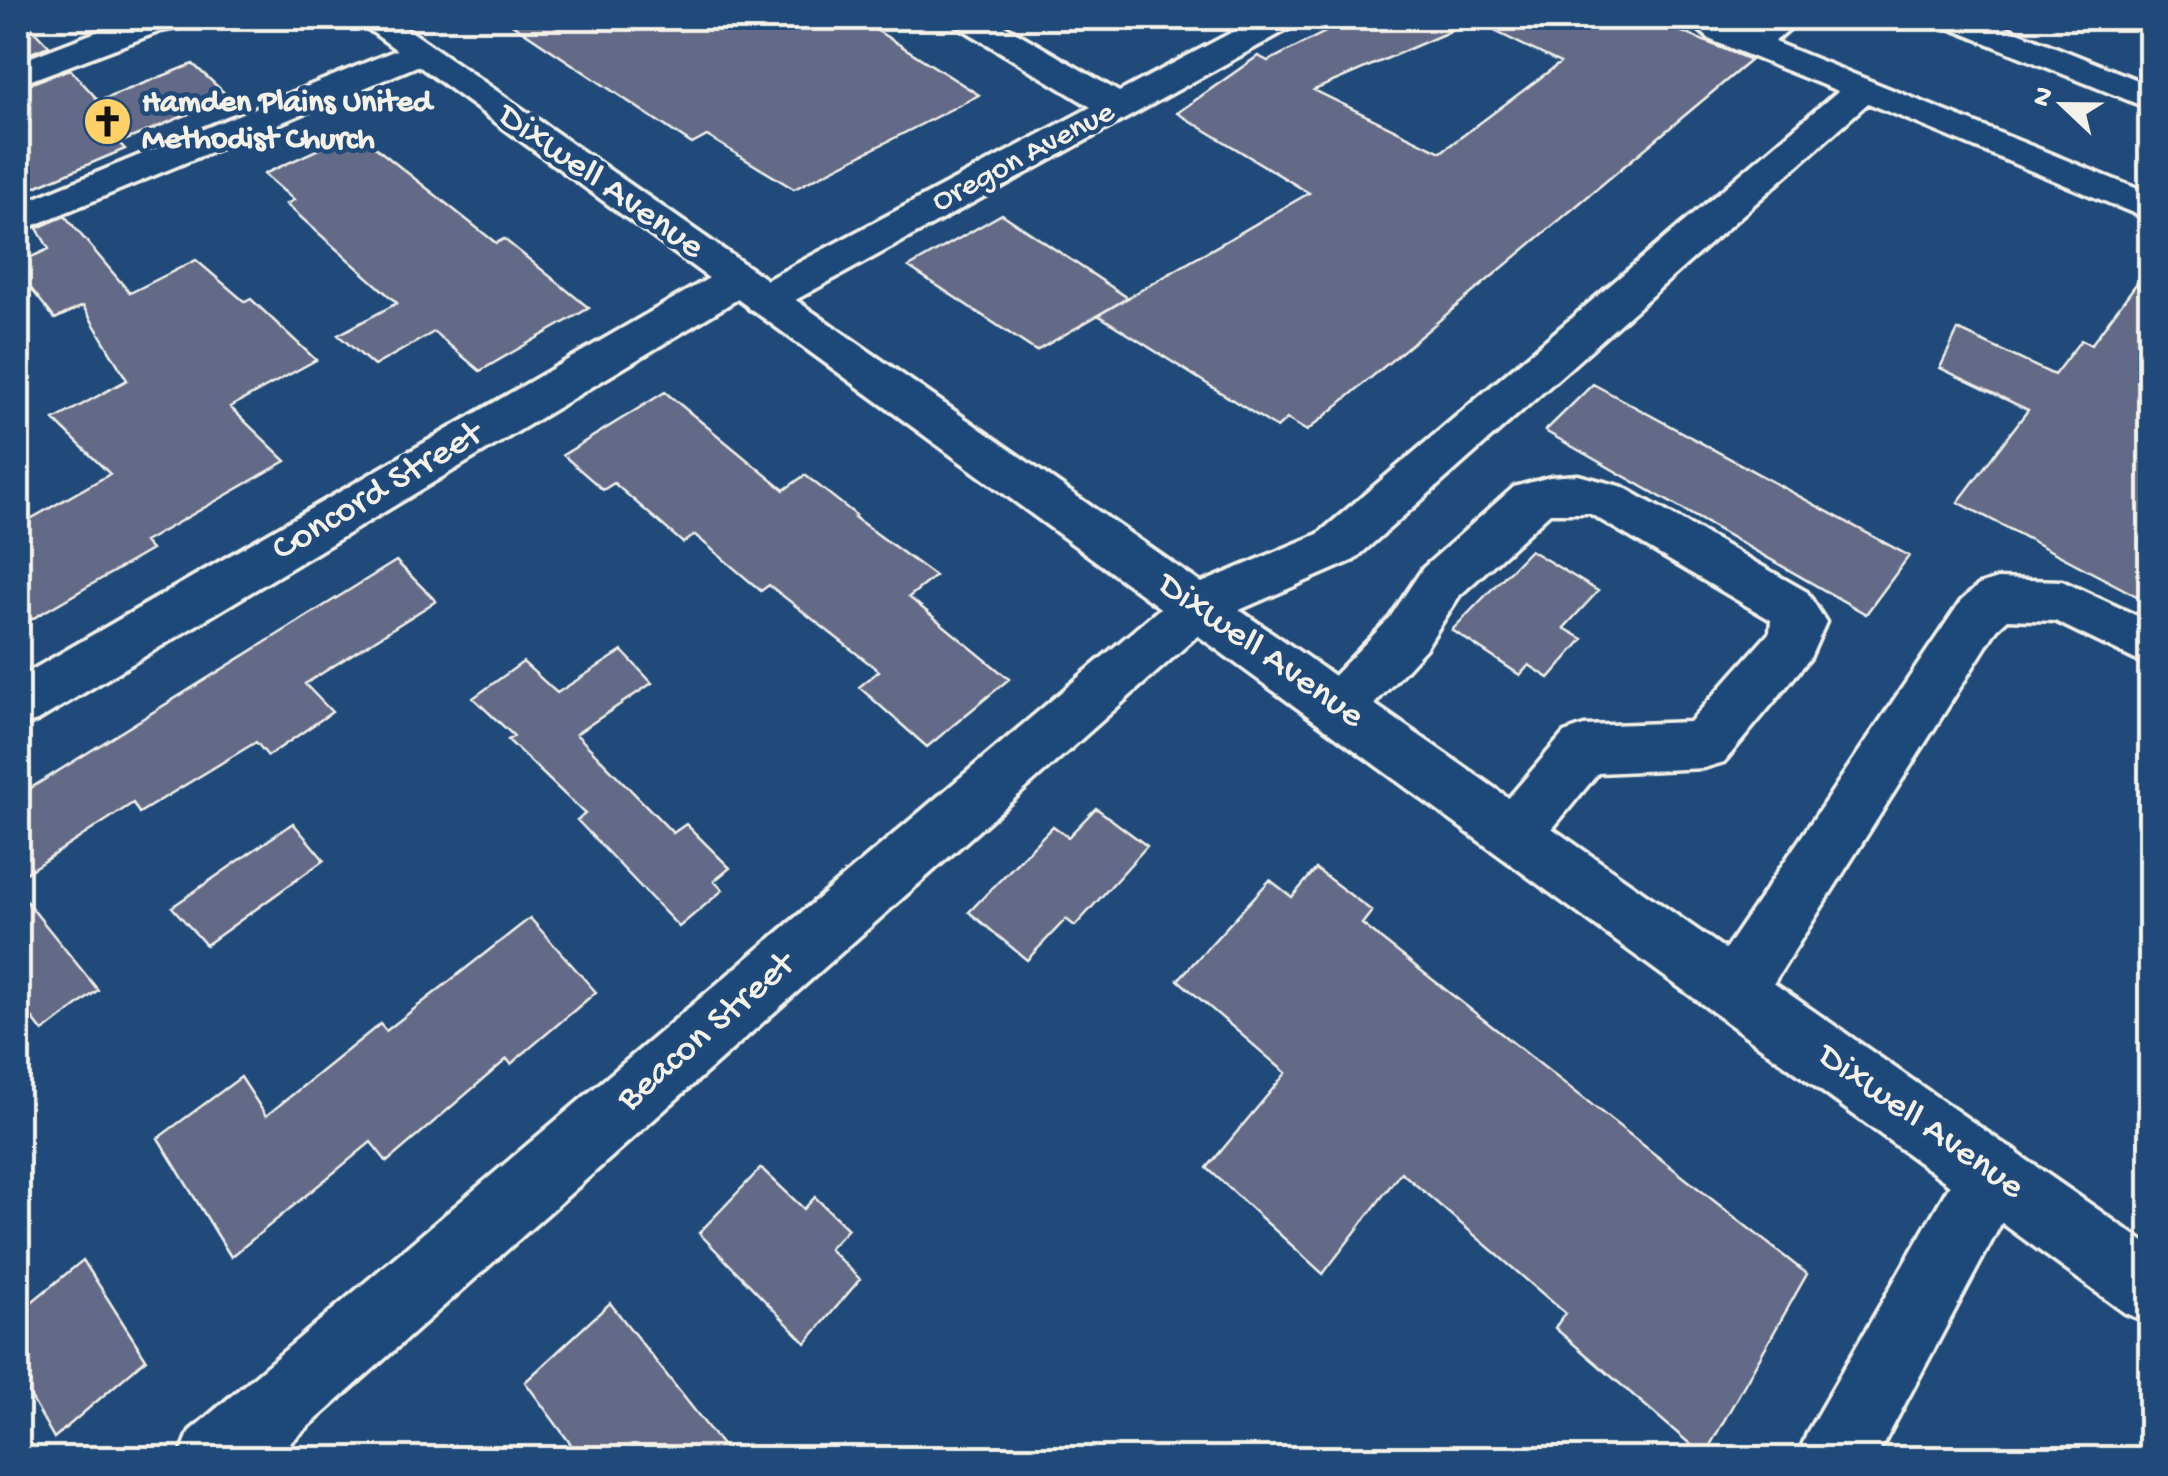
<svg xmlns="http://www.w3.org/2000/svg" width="2168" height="1476" font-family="'Gochi Hand',sans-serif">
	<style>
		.building { fill: #636a88; stroke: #f4f1e8; stroke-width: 2.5; fill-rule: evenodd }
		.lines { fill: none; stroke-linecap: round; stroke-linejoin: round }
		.minor-casing { stroke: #f4f1e8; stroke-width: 7 }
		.major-casing { stroke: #f4f1e8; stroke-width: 7 }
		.minor { fill: #1f4a7a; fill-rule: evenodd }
		.major { fill: #1f4a7a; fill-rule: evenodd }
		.labels { text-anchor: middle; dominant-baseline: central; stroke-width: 9; stroke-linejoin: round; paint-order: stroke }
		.far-poi-label { font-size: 32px; font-weight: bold; fill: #f4f1e8; stroke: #1f4a7a; text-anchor: start }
		.far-street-label { font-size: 32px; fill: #f4f1e8; stroke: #1f4a7a }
		.street-label { font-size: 38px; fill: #f4f1e8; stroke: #1f4a7a }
	</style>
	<rect width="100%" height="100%" fill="#1f4a7a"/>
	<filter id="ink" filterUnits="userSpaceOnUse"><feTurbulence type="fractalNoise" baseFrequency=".01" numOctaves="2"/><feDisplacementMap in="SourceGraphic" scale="20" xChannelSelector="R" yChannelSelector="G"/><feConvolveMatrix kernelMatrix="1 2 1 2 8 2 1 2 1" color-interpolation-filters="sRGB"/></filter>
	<g filter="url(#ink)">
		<path class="building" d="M18,18H22L49,46L18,58Z
			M503,18H857L979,95L794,189L707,136L692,144Z
			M1353,18H1648L1751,60L1307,431L1287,419L1277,428L1098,315L1309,193L1177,113L1258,56L1268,61ZM1474,21L1560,63L1441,152L1314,90Z
			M193,64L229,97L119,143L125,149L18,194V88L70,69L99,101Z
			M356,132L496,243L504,239L589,308L480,371L434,332L374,366L338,335L397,303L286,204L294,200L264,174Z
			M1002,214L1128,298L1036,351L909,267Z
			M65,216L130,293L196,260L245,302L251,299L316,360L230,407L286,461L144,542L151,550L18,627V526L110,474L54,420L127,380L83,306L55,319L18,272V263L49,249L37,228Z
			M2150,265V603L1958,502L2028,410L1940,368L1958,330L2054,375L2081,340L2091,345Z
			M1593,384L1909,556L1866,614L1545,431Z
			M665,392L784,490L805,475L856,515L854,517L935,576L909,597L1009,679L927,747L859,687L879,671L769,585L761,591L695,535L683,543L614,483L603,490L563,455Z
			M1530,550L1598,591L1564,628L1583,639L1549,678L1529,665L1520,675L1452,630Z
			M396,561L436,601L305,684L332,712L268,756L256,742L139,813L133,803L18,878V796Z
			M622,651L652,683L576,734L673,833L686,824L730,868L714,881L723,890L679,927L577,820L585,814L508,740L514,736L473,698L523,662L557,693Z
			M1096,808L1147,846L1075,926L1066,919L1027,960L969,912L1053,826L1068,837Z
			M293,823L324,860L206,945L172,907Z
			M1316,869L1372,911L1362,924L1807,1274L1704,1456L1555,1328L1565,1313L1401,1172L1323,1274L1207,1168L1286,1073L1178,980L1270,880L1292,897Z
			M18,891L98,990L43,1032L18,1000Z
			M530,918L596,992L511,1064L507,1059L387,1162L371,1142L231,1257L158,1138L241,1077L266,1116L380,1024L386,1031Z
			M761,1168L804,1209L815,1197L848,1229L829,1249L860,1279L806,1343L699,1233Z
			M83,1260L146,1359L54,1438L18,1375V1313Z
			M610,1303L732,1458H581L525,1382Z"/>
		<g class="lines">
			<defs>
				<path id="minor" d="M133,18H197L192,25L161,31L18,85V62Z
					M951,18H992L1119,92L1259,18H1301L1296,25L779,309L764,313L749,309L743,299L746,294L37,721L18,727V678L723,270L738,266L753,270L759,280L755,286L1091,107L956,25Z
					M1685,18H1724L1745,30L1763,18H1802L1774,42L2150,194V220L1868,103L1354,560L1214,621L273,1458H179L190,1431L1178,593L1318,534L1838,91L1711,40Z
					M1937,18H1983L2150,85V109L1942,25Z
					M416,42L429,45L434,53L429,61L18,232V205Z
					M1578,475L1623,487L1807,592L1826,622L1810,658L1724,762L1704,768L1598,773L1534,851L1514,859L1494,851L1485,833L1494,815L1564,733L1584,726L1690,722L1770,632L1771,620L1589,513H1550L1459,596L1425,649L1357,723L1338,730L1319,723L1311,707L1319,691L1389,619L1423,568L1514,487L1550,477Z
					M1997,579L2062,581L2150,622V667L2055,621L2008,619L1997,629L1756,1011L1734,1020L1712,1011L1703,990L1712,969L1961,601L1979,585Z
					M1993,1141L2017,1151L2027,1175L1876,1458H1797L1808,1431L1969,1151Z"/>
				<path id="major" d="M353,18H392L2150,1246V1323L2125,1313Z"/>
			</defs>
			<use href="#minor" class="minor-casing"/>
			<use href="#major" class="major-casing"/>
			<use href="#minor" class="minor"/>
			<use href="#major" class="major"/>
		</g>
	</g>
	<defs>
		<symbol id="church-disc" viewBox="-11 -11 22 22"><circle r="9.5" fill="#ffd166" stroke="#1f4a7a"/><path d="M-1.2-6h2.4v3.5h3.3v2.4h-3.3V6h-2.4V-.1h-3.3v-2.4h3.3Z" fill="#111"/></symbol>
	</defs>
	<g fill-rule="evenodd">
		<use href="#church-disc" x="80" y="94" width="55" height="55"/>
	</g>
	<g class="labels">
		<g class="far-poi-label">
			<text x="142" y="104">Hamden Plains United<tspan x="142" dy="37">Methodist Church</tspan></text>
		</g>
		<g class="far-street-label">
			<text transform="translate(1024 158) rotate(-28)">Oregon Avenue</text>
		</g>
		<g class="street-label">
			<text transform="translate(600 183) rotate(35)">Dixwell Avenue</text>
			<text transform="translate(378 493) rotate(-31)">Concord Street</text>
			<text transform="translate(1260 652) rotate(35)">Dixwell Avenue</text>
			<text transform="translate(707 1033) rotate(-41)">Beacon Street</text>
			<text transform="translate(1920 1123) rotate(35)">Dixwell Avenue</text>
		</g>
	</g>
	<rect width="2168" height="1476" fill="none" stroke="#1f4a7a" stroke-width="60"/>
	<rect x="30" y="30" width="2108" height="1416" fill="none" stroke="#f4f1e8" stroke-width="4" filter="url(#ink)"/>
	<g transform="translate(2063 105) rotate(292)" stroke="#1f4a7a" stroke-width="8" paint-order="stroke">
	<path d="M0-8L18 38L0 25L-18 38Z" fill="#f4f1e8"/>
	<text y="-15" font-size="28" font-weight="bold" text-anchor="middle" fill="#f4f1e8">N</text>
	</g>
</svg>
